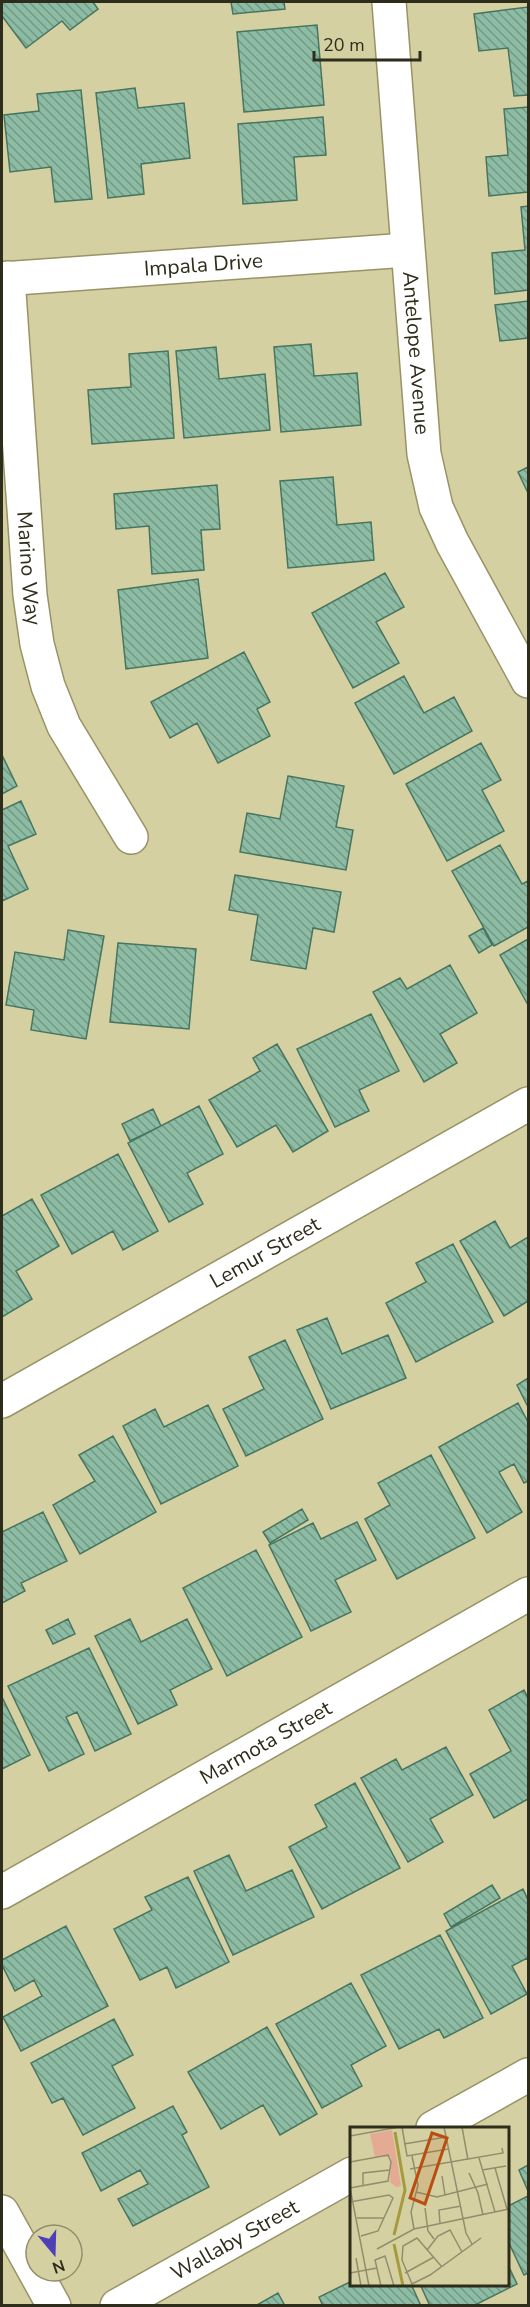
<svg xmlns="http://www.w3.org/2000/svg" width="530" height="2307" font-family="'Nunito Sans',sans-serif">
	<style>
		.building { fill: url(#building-back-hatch); stroke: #48755f; stroke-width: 1.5 }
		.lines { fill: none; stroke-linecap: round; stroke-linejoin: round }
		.minor-casing { stroke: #989367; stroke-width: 36 }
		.minor { stroke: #fff; stroke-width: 33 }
		.labels { text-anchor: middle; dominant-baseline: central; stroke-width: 5; stroke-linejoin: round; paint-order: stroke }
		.street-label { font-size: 21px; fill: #2e2c1a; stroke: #d5d0a2 }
		.inset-river { fill: none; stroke: #a59a3e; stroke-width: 3 }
		.inset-road { fill: none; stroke: #928e6c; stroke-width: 1.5 }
		.view { fill: #ba4e10; fill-opacity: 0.15; stroke: #ba4e10; stroke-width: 3 }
		.inset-edge { fill: none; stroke: #2e2c1a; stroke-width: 3 }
	</style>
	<defs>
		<pattern id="building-back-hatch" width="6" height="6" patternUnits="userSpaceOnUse" patternTransform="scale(1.5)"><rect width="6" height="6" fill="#8cbca4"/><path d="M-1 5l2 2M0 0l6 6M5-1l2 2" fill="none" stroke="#739985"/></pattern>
	</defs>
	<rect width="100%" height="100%" fill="#d5d0a2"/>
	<path class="building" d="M2,2H93L98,9L70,30L62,21L26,48L2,16Z
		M231,2H284L285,9L233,14Z
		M528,7V95L514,96L508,48L479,51L474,14Z
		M317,25L324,105L244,112L237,32Z
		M135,88L138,108L184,103L190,158L141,164L144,194L108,198L96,93Z
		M81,90L92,199L55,202L51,167L10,172L4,115L39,111L37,94Z
		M528,107V192L489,196L486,157L508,155L504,109Z
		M323,117L326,155L294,157L297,200L243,204L238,124Z
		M528,206V290L495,294L492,253L525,250L521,207Z
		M528,301V338L500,341L495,305Z
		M311,344L314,376L357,373L361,425L281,432L274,347Z
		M216,347L219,379L265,374L270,430L184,438L176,351Z
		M168,351L174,438L92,444L88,390L131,387L129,354Z
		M528,467V493L518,472Z
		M333,477L337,525L371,522L374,560L288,568L280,481Z
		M217,485L220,529L201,530L204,570L152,574L149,526L116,529L114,494Z
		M385,573L404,607L376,622L399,663L353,688L312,613Z
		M198,579L208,658L126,669L118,590Z
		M244,652L270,702L257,709L270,736L218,763L197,723L170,738L151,702Z
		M404,676L424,713L454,697L472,731L394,774L355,703Z
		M481,743L501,780L482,790L504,831L447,861L406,784Z
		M2,755L17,786L2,794Z
		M288,776L344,786L336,827L353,830L346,870L240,852L247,813L280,819Z
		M21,801L36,834L8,846L28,889L2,901V810Z
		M500,845L522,884L528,881V927L494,946L452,871Z
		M235,875L341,892L334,932L313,928L306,969L251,960L258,915L229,910Z
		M483,928L492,945L479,953L469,936Z
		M68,930L104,936L86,1039L31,1030L34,1010L6,1005L15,952L64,960Z
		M528,939V1005L500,955Z
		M118,943L196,949L189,1029L110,1022Z
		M450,965L477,1013L440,1034L457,1063L424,1082L373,992L400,978L407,989Z
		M371,1014L399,1071L359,1090L369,1111L335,1127L297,1049Z
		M277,1044L328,1131L293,1152L276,1125L237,1147L209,1100L260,1071L253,1058Z
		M199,1106L223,1154L187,1173L203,1204L169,1222L128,1143Z
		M153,1109L161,1126L130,1141L122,1124Z
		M118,1154L158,1231L123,1250L113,1231L72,1254L41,1195Z
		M32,1199L59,1246L16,1271L32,1299L2,1317V1216Z
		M495,1221L510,1248L528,1237V1301L504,1316L460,1241Z
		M453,1244L493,1322L416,1362L386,1303L426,1282L416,1263Z
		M327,1318L342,1354L388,1335L406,1378L331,1409L297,1330Z
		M285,1340L323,1419L246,1456L223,1409L264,1389L249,1357Z
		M528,1378V1407L517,1385Z
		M518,1403L528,1422V1481L524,1483L514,1464L499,1472L522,1512L487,1533L439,1447Z
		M208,1405L238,1466L161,1504L123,1426L155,1409L164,1427Z
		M113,1436L156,1512L80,1554L53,1505L95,1481L79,1455Z
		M431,1455L475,1538L397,1579L365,1519L390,1505L378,1483Z
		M302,1509L308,1520L270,1543L263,1532Z
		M43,1512L67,1561L21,1583L25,1591L2,1603V1532Z
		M357,1522L376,1560L335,1580L351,1612L311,1631L269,1545L313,1523L321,1539Z
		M256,1550L302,1637L227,1676L183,1588Z
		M68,1619L75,1634L53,1644L46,1630Z
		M130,1619L141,1642L187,1619L212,1669L170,1690L177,1705L138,1724L95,1636Z
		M89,1648L131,1734L95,1751L77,1712L66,1717L84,1754L49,1771L8,1686Z
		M524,1690L528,1698V1799L494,1818L470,1774L511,1751L489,1710Z
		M2,1697L30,1755L2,1769Z
		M446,1747L473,1795L430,1819L443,1842L408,1862L361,1778L396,1759L402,1770Z
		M355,1783L400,1868L322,1909L289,1847L327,1827L315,1805Z
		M229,1855L246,1891L292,1870L314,1917L233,1955L194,1871Z
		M188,1877L229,1962L176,1988L167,1967L140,1980L114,1929L152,1910L145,1897Z
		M492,1885L500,1898L451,1927L444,1914Z
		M523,1889L528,1900V1961L527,1958L512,1966L527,1994L491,2014L446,1931Z
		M66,1926L108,2006L21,2051L3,2017L42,1996L34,1980L15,1991L2,1965V1960Z
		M440,1935L483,2018L444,2038L439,2029L399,2049L361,1975Z
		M351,1983L386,2046L351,2065L362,2086L322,2108L276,2024Z
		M114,2019L133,2055L112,2066L135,2108L83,2135L63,2098L52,2103L31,2063Z
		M267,2027L317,2114L280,2135L263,2105L221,2129L188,2072Z
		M173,2106L187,2132L182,2135L209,2187L133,2226L118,2199L148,2184L140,2170L101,2191L82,2153Z
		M528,2165V2191L519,2170Z
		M528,2196V2273L524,2275L508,2241V2206Z
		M508,2265L517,2284L473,2306H430L420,2284H508Z
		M352,2281V2284H411L421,2306H323L319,2297Z
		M278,2293L285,2306H255Z"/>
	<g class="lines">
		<defs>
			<g id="minor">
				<path id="s1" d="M389,2L424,454L436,507L452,542L528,681"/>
				<path id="s2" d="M8,278L30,595L37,644L48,686L64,726L131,837"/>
				<path id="s3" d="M2,279L407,250"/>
				<path id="s4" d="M2,1401L528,1104"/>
				<path id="s5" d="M2,1892L528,1594"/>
				<path d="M433,2128L528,2075"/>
				<path d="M2,2212L54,2306"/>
				<path id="s6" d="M117,2306L352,2174"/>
			</g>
		</defs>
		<use href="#minor" class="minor-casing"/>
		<use href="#minor" class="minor"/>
	</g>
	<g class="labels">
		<g class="street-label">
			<text stroke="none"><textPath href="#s3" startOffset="202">Impala Drive</textPath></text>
			<text stroke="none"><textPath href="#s1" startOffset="352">Antelope Avenue</textPath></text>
			<text stroke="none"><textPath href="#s2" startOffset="291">Marino Way</textPath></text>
			<text stroke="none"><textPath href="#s4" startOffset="302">Lemur Street</textPath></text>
			<text stroke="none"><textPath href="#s5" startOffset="303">Marmota Street</textPath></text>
			<text stroke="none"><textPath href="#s6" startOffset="135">Wallaby Street</textPath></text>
		</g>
	</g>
	<g transform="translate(350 2127)">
		<rect width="159" height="159" fill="#d5d0a2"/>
		<path d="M42,3L51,59L46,60L40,55L41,30H25L20,7Z" fill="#e4aa93"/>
		<path class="inset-river" d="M44,108L55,63L45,5M44,117L53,159"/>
		<path class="inset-road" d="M52,0L57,29L98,22M94,0L116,106L122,117M112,0L118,33M0,9L49,0M54,17L96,10M62,29L68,58L61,85L64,102M129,31L145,85M0,35L38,28L41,35L38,54L0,61M145,41L157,82M60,42L153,26L152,21M132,43L156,39M119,46L128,66L133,88M92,49L95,68M13,59V46L40,43M0,61L19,159M66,65L87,70L138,57M0,75L39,68L43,71L28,104L11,109M75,81L78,104L84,112M7,91H34M90,97L89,83L111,79M27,122L64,102L159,82M77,123L88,109L100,103L112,125M6,131L11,159M92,140L67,111L53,119L52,133L62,157L80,148L131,111M0,146L27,141M55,146L84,130M31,159L25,133L35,129L44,159"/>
		<path class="view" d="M82,6L97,11L75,77L60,71Z"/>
		<rect width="159" height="159" class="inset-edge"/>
	</g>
	<rect width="530" height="2307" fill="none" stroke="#2e2c1a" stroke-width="6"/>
	<g transform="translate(54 2253) rotate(161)"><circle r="28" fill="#d5d0a2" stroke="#928e6c" stroke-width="1.5"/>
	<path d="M0-4.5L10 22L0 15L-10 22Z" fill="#4e3fb6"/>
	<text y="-9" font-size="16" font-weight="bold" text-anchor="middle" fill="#2e2c1a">N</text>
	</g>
	<path d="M314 51v9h106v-9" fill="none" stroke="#2e2c1a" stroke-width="3"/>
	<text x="323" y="51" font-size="18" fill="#2e2c1a" stroke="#d5d0a2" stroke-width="4.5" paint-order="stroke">20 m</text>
</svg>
